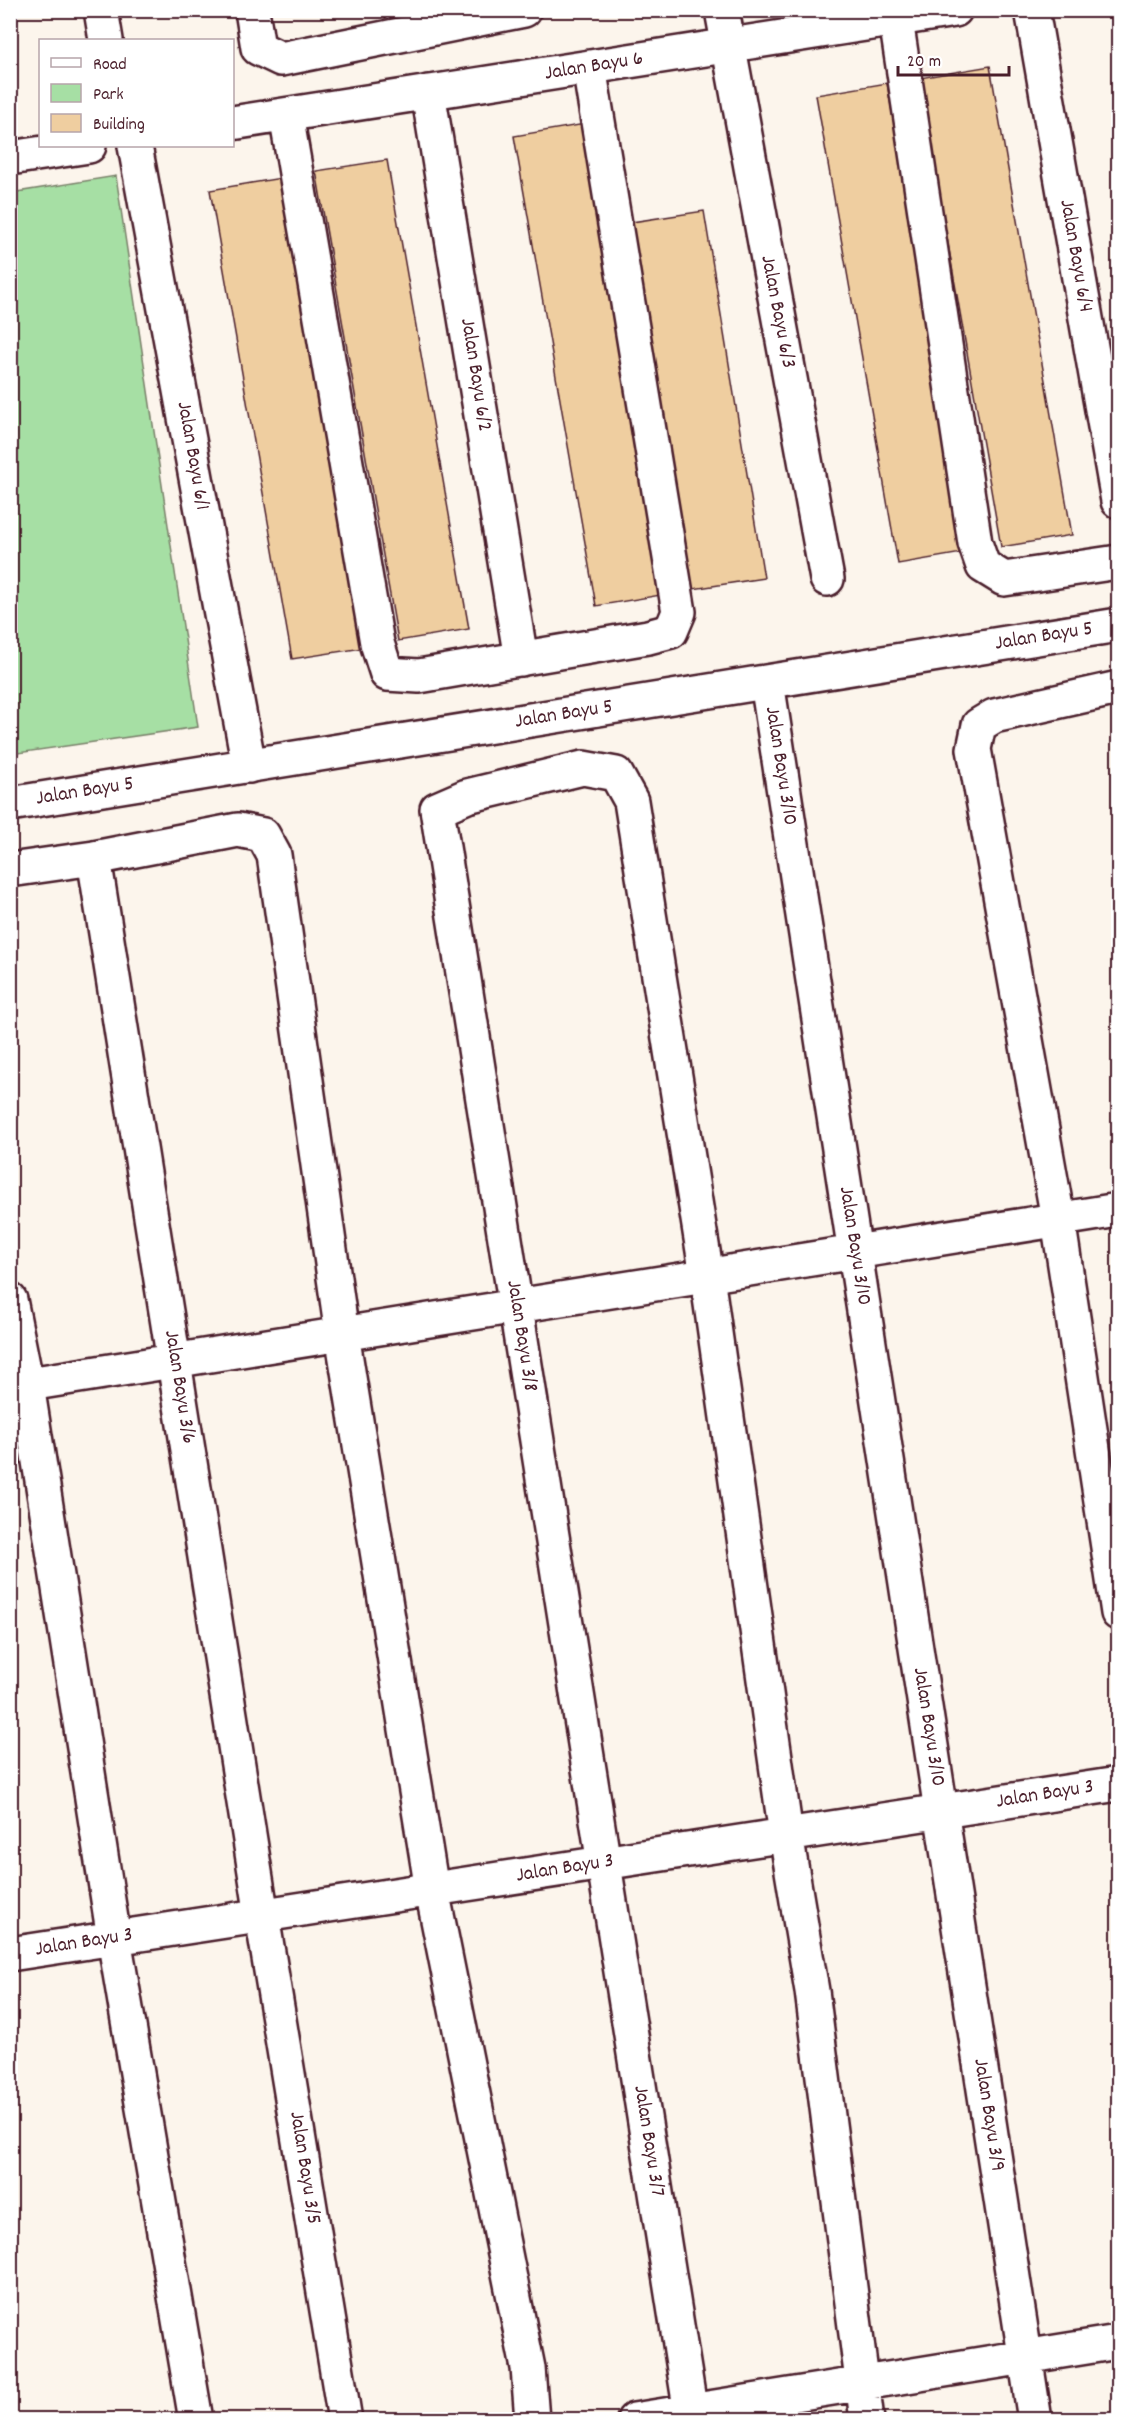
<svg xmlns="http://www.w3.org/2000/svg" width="1129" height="2430" font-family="Dekko,sans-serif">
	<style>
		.green { fill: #a6dfa4; stroke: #787f68; stroke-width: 1.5 }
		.building { fill: #efcea0; stroke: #4a1f2b; stroke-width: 1.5 }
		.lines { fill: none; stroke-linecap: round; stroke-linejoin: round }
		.minor-casing { stroke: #4a1f2b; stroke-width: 38 }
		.minor { stroke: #fff; stroke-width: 33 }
		.labels { text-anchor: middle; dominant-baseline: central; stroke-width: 4.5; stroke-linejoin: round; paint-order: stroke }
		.street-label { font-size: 21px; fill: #4a1f2b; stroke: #fff }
	</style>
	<rect width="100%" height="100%" fill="#fcf5ec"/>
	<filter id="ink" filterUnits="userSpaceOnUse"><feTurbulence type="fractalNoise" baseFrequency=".0167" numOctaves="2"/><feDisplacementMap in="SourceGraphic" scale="12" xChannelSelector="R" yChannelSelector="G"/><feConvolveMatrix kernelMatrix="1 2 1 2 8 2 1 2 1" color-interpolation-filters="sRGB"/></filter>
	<g filter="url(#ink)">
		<path class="green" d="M116,176L198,727L11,754V193Z"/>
		<path class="building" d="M990,66L1072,535L1001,547L919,78Z
			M887,83L968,552L898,564L816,95Z
			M585,124L667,594L596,606L514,136Z
			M387,160L469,629L398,641L316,171Z
			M281,178L363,648L292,659L210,190Z
			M704,211L764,578L693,589L632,222Z"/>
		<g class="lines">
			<defs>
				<path id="minor" d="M101,10L106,40
					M252,10L258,48L281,59L524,10
					M722,10L827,579
					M1032,10L1118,501
					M896,20L975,543L983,566L1004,579L1118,562
					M428,92L521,659
					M286,115L377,643L387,674L419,676L648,637L671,631L679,612L589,67
					M232,123L955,10
					M135,146L249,766
					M10,158L89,146
					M767,682L1035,2420
					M1118,688L994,716L979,725L974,749L1058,1219L1118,1613
					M10,804L1118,625
					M94,858L262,1916L345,2420
					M10,870L94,858L238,830L263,835L274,855L342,1334L432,1890L528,2368L532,2420
					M10,1300L27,1385L114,1938L196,2420
					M10,1387L1118,1210
					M10,1954L1118,1784
					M634,2420L1118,2342
					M692,2420L437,809L467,796L583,768L616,774L631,801L707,1276L786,1835L812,1991L867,2420"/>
			</defs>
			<use href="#minor" class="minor-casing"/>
			<use href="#minor" class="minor"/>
		</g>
	</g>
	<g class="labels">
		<g class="street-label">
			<text transform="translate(594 67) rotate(-9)">Jalan Bayu 6</text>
			<text transform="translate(1075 256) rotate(80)">Jalan Bayu 6/4</text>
			<text transform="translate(777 312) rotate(79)">Jalan Bayu 6/3</text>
			<text transform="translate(475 375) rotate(81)">Jalan Bayu 6/2</text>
			<text transform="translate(192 456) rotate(80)">Jalan Bayu 6/1</text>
			<text transform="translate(1044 637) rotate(-9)">Jalan Bayu 5</text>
			<text transform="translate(564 715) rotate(-9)">Jalan Bayu 5</text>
			<text transform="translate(780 766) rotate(81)">Jalan Bayu 3/10</text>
			<text transform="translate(85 792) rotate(-9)">Jalan Bayu 5</text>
			<text transform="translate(854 1246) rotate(81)">Jalan Bayu 3/10</text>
			<text transform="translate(521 1336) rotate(81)">Jalan Bayu 3/8</text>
			<text transform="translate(179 1387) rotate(81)">Jalan Bayu 3/6</text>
			<text transform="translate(928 1727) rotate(81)">Jalan Bayu 3/10</text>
			<text transform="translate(1045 1795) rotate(-9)">Jalan Bayu 3</text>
			<text transform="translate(565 1869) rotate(-9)">Jalan Bayu 3</text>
			<text transform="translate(84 1943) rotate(-9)">Jalan Bayu 3</text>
			<text transform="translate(988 2115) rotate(81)">Jalan Bayu 3/9</text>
			<text transform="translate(648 2141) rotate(81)">Jalan Bayu 3/7</text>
			<text transform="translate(304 2168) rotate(81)">Jalan Bayu 3/5</text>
		</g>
	</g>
	<rect width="1129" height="2430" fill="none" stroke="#fff" stroke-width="36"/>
	<rect x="18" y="18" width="1093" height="2394" fill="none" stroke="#4a1f2b" stroke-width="2" filter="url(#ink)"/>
	<rect x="39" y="39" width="195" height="108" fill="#ffffff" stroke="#b7a5aa" stroke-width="1.5"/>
	<rect x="51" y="58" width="30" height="9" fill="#ffffff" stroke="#b7a5aa" stroke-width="1.5"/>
	<text x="93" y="69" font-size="18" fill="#4a1f2b">Road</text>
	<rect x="51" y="84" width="30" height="18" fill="#a6dfa4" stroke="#b7a5aa" stroke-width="1.5"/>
	<text x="93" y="99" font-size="18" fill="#4a1f2b">Park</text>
	<rect x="51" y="114" width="30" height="18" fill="#efcea0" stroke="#b7a5aa" stroke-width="1.5"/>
	<text x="93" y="129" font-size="18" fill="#4a1f2b">Building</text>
	<path d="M898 66v9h111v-9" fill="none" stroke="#4a1f2b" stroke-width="3"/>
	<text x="907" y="66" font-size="18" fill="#4a1f2b" stroke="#ffffff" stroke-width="4.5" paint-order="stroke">20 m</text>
</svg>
